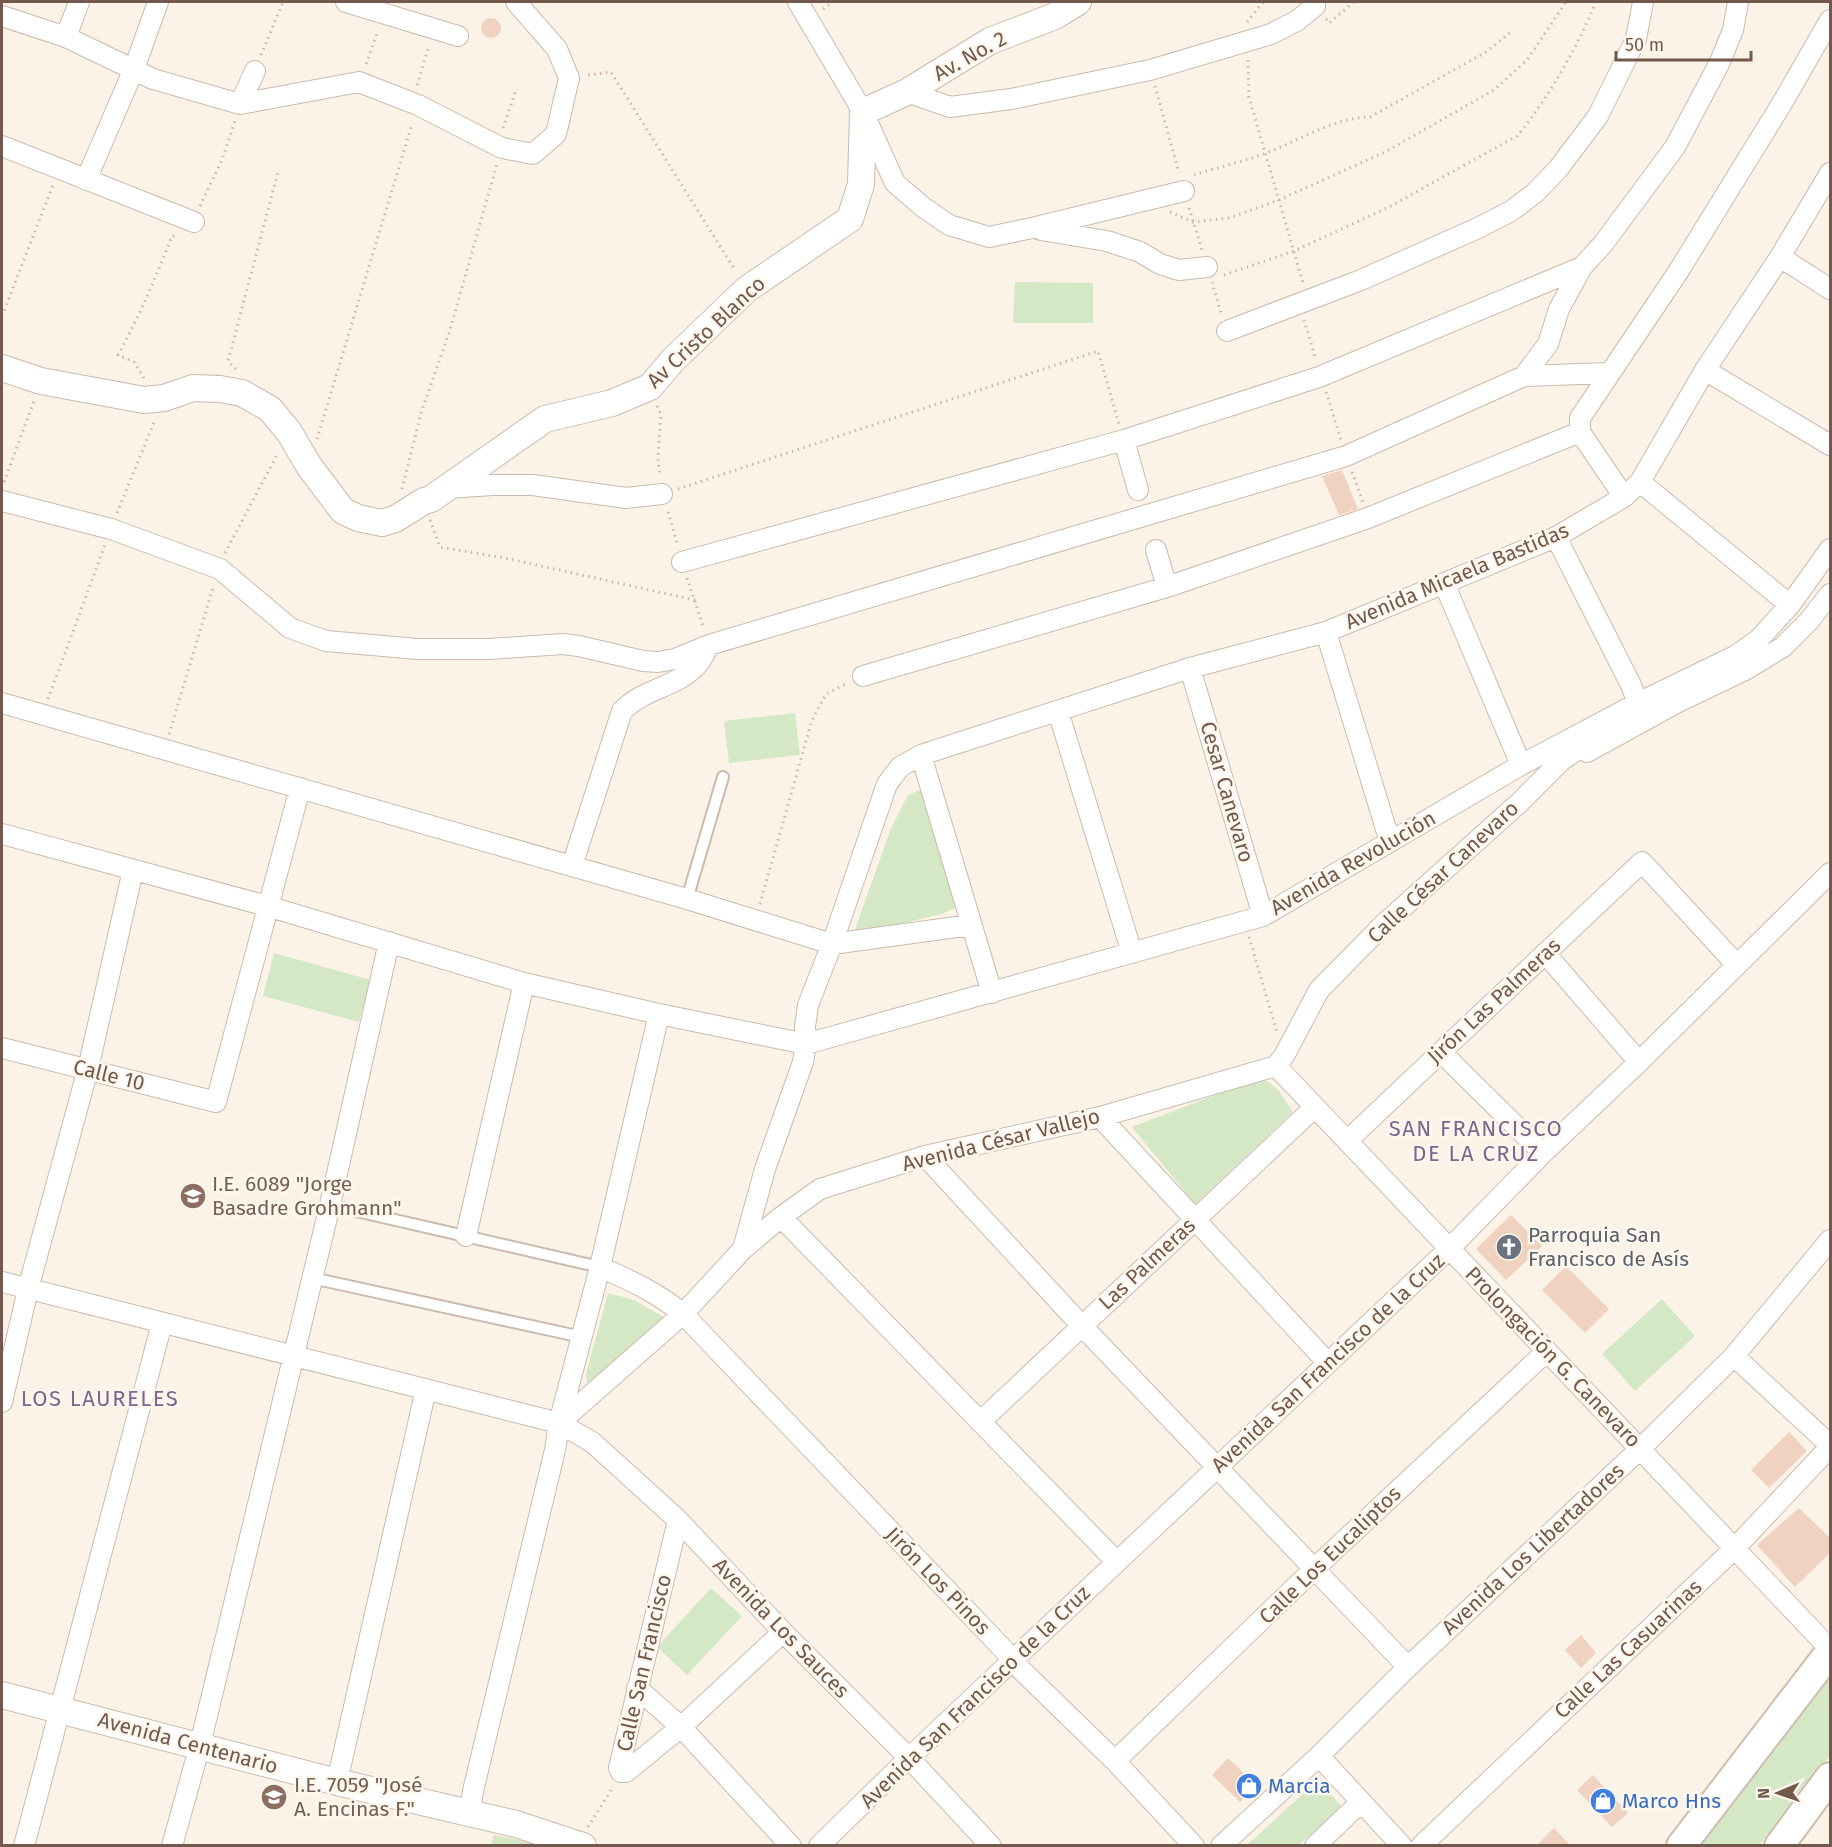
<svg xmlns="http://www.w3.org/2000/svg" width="1832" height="1847" font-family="'Fira Sans',sans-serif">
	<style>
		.green { fill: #d4e8c6 }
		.building { fill: #efd2c0 }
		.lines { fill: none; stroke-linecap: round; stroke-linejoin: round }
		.service-casing { stroke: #ccbaae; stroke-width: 14 }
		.minor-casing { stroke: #ccbaae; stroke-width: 22 }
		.tertiary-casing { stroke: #ccbaae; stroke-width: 28 }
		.secondary-casing { stroke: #d1bcae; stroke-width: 32 }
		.path { stroke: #d4b5a3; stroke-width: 3; stroke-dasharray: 1.5 4.5; stroke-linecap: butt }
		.service { stroke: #fff; stroke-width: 10 }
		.minor { stroke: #fff; stroke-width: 20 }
		.tertiary { stroke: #fff; stroke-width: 26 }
		.secondary { stroke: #fff; stroke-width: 28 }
		.labels { text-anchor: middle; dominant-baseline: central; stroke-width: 5; stroke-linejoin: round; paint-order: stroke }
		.street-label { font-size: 21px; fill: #73594d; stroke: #fef7ed }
		.education-label { font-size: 21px; fill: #785e54; stroke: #fef7ed; text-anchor: start }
		.worship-label { font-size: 21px; fill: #5b616d; stroke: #fef7ed; text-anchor: start }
		.shop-label { font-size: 21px; fill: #366cbe; stroke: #fef7ed; text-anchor: start }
		.neighbourhood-label { font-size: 22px; letter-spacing: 1.5px; fill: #80658f; stroke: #fef7ed }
	</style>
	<rect width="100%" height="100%" fill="#fbf3e7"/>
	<path class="green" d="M1015,282L1093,283V323H1013Z
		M795,713L800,755L729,763L724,721Z
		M922,789L957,907L942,914L853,935L890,831L908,795Z
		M274,953L371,980L359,1022L263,996Z
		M1257,1079C1275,1079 1284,1099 1293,1112L1195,1204L1132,1127Z
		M608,1293L634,1300L667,1319L587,1386L586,1374Z
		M1662,1299L1695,1336L1635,1391L1602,1354Z
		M711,1588L742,1616L687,1675L657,1647Z
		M1830,1666V1756L1759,1845L1691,1846Z
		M1318,1780L1342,1807L1299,1845L1246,1846Z
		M494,1835L542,1845L491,1846Z"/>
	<path class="building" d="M481 28a10 10 0 1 1 20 0a10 10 0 1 1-20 0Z
		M1342,470L1358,509L1339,515L1322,476Z
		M1511,1215L1542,1246L1506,1280L1476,1249Z
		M1566,1266L1609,1309L1585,1333L1542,1290Z
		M1789,1432L1807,1451L1769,1488L1751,1470Z
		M1799,1508L1830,1538V1553L1795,1587L1757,1545Z
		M1581,1635L1596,1653L1581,1668L1565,1650Z
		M1228,1758L1256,1785L1240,1802L1212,1775Z
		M1593,1775L1628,1813L1612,1827L1577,1790Z
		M1554,1828L1570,1845H1537Z"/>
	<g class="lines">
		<defs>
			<path id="service" d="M687,899L723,777
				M330,1205L600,1267
				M312,1278L582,1337"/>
			<path id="minor" d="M346,2L458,36
				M798,2L863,112L895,183L923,207L949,225L989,237L1032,228L1184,191
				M2,16L66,37L153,79L240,104L359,82L418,105L502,148L533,154L556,134L569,78L557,49L516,2
				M66,37L79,2
				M907,92L950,107L1011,99L1150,70L1271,34L1298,20L1315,6
				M240,104L255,71
				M2,146L194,222
				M86,180L134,69L158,2
				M1041,230L1107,241L1140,252L1160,264L1179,270L1207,267
				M1780,257L1830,289
				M1227,331L1361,280L1478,228L1511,211L1535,193L1558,169L1598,116L1636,39L1643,2
				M1705,370L1830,445
				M1524,376L1548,344L1559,309L1582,267
				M1124,440L1138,490
				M1640,482L1790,605
				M447,488L493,485H533L626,498L662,494
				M1624,497L1580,432V418L1678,272L1781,105L1830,20
				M2,501L111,529L220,569L290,628L326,641L418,649H489L563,644L579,646L643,661L658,662L675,659L709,645L1346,456L1524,376L1609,373
				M1556,537L1631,685L1638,703L1630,710
				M1156,550L1167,587
				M682,562L1124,440L1319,377L1582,267L1603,244L1675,147L1719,64L1733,30L1738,2
				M1444,583L1521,765
				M1326,632L1390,842
				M1190,668L1263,916
				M863,676L1167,587L1368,518L1580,432
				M2,703L687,899L832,944L971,925
				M1058,711L1132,953
				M1587,752L1678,702L1745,670L1783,647L1809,621L1830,594
				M921,755L992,993
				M2,834L267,906L524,983L659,1014L806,1044L1263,916L1521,765L1638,703L1735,656L1758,640L1790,605L1830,549
				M572,866L622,711C644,688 676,688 697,665C702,660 706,651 709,645
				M1545,953L1639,1062
				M2,1048L216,1102L300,788
				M1441,1052L1543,1153
				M1276,1066L1830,1649
				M1276,1066L1284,1056L1319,990L1383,925L1519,803L1562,760L1595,738
				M1100,1117L1328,1363
				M1347,1141L1642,862L1737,965
				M925,1156L1082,1326L1408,1667
				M781,1217L1117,1562
				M466,1236L524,983
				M743,1249L781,1217L820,1189L925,1156L1100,1117L1276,1066
				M600,1267C630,1280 658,1293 683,1314L1006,1652L1012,1661L1115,1761L1194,1846
				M2,1282L559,1423L592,1442L678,1520L783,1632L909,1758L991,1846
				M1734,1356L1830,1445
				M2,1402L28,1289L88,1069L133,870
				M980,1422L1315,1107
				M559,1423L683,1314L743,1249L765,1169L803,1062L806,1044L805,1027L808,1005L832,944L887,784L900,767L921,755L1190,668L1326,632L1556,537L1624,497L1640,482L1705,370L1780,257L1830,173
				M678,1520L619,1768L621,1772H626L681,1727L783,1632
				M637,1688L681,1727L791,1846
				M1319,1756L1402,1846
				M1115,1761L1315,1568L1547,1351
				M337,1782L426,1389
				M470,1813L473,1791L555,1450L559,1423L600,1267L659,1014
				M24,1846L162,1323
				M172,1846L200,1745L330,1205L389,942
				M819,1846L909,1758L1449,1249L1543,1153L1639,1062L1830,873
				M1221,1846L1319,1756L1408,1667L1640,1449L1734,1356L1830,1240
				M1315,1846L1361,1802
				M1421,1846L1735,1548L1830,1447"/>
			<path id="tertiary" d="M2,368L41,381L144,400L164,398L193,388L220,389L242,393L270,409L289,432L309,466L343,511L358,518L382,523L395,519L424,501L431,499L545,419L612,403L650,387L673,360L747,289L850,219L861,184L863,112L907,92L990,41L1055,16L1078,2
				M2,1695L337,1782L516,1824L583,1846"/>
			<path id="secondary" d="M1681,1846L1830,1652
				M1779,1846L1830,1777"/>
		</defs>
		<use href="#service" class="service-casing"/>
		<use href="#minor" class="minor-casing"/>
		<use href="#tertiary" class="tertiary-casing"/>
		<use href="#secondary" class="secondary-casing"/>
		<path class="path" d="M823,9L833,2
			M1326,19L1329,23L1354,2
			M1247,22L1263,2
			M261,55L283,2
			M1248,60L1249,97L1303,283
			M366,64L378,31
			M588,75L611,72L735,270
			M417,85L429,45
			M1155,86L1179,173
			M503,128L516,90
			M1194,175C1218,167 1243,162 1266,153C1301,140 1332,118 1370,117L1486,52L1511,32
			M200,206L222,160L235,121
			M1189,208L1202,250
			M1170,212L1193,222L1229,218L1279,200L1385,152L1494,90L1527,60L1566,2
			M1224,275L1294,251L1389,207L1517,136C1550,96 1576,49 1596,2
			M1212,282L1221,313
			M2,316L53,185
			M1304,320L1316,360
			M236,369L228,361L278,172
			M144,378L134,362L118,355C139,317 156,277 172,236H177
			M1326,392L1341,440
			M657,406L661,415L658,458L660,476
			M317,439L412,124
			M1352,472L1363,502
			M4,482L34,401
			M402,489L421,413L449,333L497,164
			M678,489L1098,351L1119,424
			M668,512L678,546
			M117,513L155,420
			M430,520L440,547L505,558L695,600
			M225,553L278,453
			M687,578L704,629
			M48,699L105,545
			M169,734L213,588
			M760,904L812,720L826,694L848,683
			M1249,937L1277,1032
			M588,1827L613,1787"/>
		<use href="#service" class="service"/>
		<use href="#minor" class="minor"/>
		<use href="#tertiary" class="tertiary"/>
		<use href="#secondary" class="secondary"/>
	</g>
	<defs>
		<symbol id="school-disc" viewBox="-11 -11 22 22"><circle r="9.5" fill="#8d6e63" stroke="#fef7ed"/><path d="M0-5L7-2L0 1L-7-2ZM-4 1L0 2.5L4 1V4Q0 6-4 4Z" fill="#fff"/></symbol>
		<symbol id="church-disc" viewBox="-11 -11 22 22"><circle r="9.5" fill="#6b7280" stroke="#fef7ed"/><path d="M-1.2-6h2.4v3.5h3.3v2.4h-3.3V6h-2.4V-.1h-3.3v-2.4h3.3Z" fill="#fff"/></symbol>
		<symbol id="shop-disc" viewBox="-11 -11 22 22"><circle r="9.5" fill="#3f7fe0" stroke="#fef7ed"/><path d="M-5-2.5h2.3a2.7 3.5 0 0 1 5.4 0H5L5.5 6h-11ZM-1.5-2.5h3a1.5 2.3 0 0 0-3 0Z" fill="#fff"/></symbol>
	</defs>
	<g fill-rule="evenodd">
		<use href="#school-disc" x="178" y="1181" width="30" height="30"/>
		<use href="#church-disc" x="1494" y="1232" width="30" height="30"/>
		<use href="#shop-disc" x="1234" y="1771" width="30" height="30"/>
		<use href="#school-disc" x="259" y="1782" width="30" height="30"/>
		<use href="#shop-disc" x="1588" y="1786" width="30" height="30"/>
	</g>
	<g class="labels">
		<g class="street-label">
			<text transform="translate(970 56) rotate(-29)">Av. No. 2</text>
			<text transform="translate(706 332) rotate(-43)">Av Cristo Blanco</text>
			<text transform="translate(1457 576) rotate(-23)">Avenida Micaela Bastidas</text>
			<text transform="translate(1227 792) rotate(74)">Cesar Canevaro</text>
			<text transform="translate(1353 863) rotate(-30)">Avenida Revolución</text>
			<text transform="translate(1443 872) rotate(-43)">Calle César Canevaro</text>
			<text transform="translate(1494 1001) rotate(-43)">Jirón Las Palmeras</text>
			<text transform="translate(109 1075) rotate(14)">Calle 10</text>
			<text transform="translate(1001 1140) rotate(-14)">Avenida César Vallejo</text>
			<text transform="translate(1147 1264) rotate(-43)">Las Palmeras</text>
			<text transform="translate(1553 1357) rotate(46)">Prolongación G. Canevaro</text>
			<text transform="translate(1328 1363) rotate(-43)">Avenida San Francisco de la Cruz</text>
			<text transform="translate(1533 1549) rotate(-43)">Avenida Los Libertadores</text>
			<text transform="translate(1330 1555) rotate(-44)">Calle Los Eucaliptos</text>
			<text transform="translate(938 1581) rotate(46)">Jirón Los Pinos</text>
			<text transform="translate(781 1628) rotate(46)">Avenida Los Sauces</text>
			<text transform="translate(1628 1649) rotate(-43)">Calle Las Casuarinas</text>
			<text transform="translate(644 1663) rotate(-77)">Calle San Francisco</text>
			<text transform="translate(975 1697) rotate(-44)">Avenida San Francisco de la Cruz</text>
			<text transform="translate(188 1743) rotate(15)">Avenida Centenario</text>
		</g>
		<g class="education-label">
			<text x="212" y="1184">I.E. 6089 "Jorge<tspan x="212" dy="24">Basadre Grohmann"</tspan></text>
			<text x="294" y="1785">I.E. 7059 "José<tspan x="294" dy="24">A. Encinas F."</tspan></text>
		</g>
		<g class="worship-label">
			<text x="1528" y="1235">Parroquia San<tspan x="1528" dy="24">Francisco de Asís</tspan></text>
		</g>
		<g class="shop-label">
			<text x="1268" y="1786">Marcia</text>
			<text x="1622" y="1801">Marco Hns</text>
		</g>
		<g class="neighbourhood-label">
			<text x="1476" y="1128">SAN FRANCISCO<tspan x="1476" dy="25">DE LA CRUZ</tspan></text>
			<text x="100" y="1398">LOS LAURELES</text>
		</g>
	</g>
	<rect width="1832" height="1847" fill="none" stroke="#73594d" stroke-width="6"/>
	<g transform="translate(1778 1793) rotate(268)" stroke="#fef7ed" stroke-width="4.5" paint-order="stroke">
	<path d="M0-4.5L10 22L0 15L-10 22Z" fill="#73594d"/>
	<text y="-9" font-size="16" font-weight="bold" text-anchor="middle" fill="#73594d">N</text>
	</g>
	<path d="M1616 51v9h135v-9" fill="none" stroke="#73594d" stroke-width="3"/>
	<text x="1625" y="51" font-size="18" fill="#73594d" stroke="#fef7ed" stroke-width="4.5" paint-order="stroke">50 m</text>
</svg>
